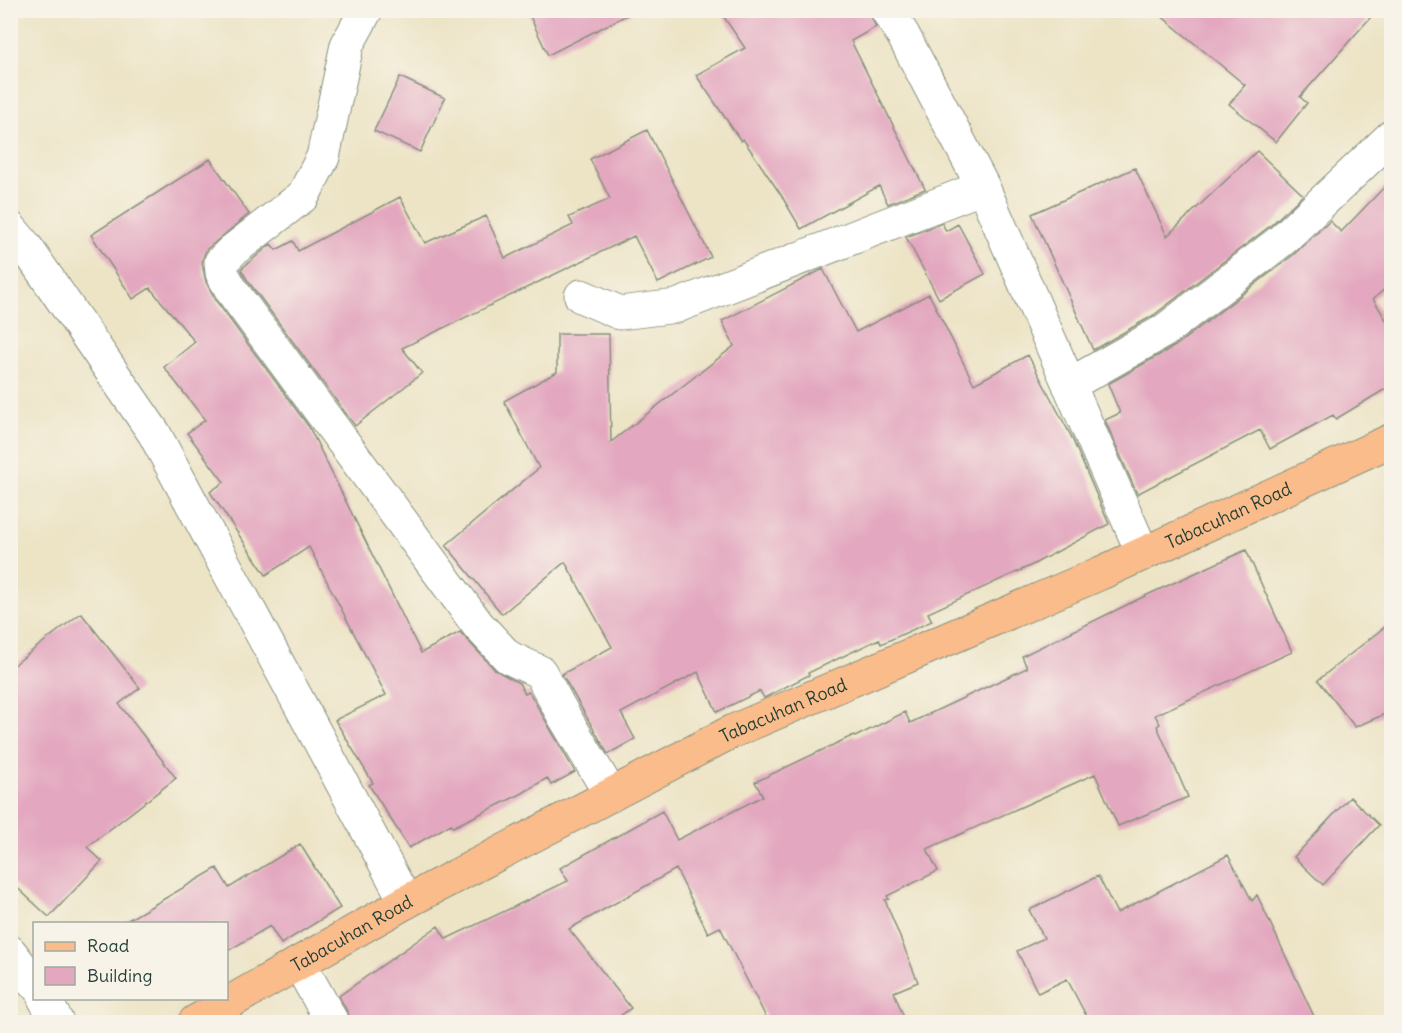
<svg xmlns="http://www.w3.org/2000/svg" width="1402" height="1033" font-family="Delius,sans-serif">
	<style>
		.building { fill: #e3a7bf }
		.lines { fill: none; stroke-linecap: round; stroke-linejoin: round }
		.minor-casing { stroke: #86907d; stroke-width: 35 }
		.major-casing { stroke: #86907d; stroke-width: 35 }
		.minor { stroke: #fff; stroke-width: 33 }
		.major { stroke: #fabc8b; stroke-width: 33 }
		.labels { text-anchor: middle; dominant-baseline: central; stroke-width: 4.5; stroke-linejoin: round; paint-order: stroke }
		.street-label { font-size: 18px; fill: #1f3d34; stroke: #f7f3e8 }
	</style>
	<rect width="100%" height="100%" fill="#f7f3e8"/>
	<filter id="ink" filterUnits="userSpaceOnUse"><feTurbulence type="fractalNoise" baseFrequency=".0167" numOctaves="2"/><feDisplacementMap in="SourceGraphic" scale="12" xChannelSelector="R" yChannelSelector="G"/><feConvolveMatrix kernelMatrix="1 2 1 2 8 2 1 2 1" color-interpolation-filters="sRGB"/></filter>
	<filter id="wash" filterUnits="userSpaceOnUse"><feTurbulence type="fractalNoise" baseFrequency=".008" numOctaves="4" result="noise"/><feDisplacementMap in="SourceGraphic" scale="24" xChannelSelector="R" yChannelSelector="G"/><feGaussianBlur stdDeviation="1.35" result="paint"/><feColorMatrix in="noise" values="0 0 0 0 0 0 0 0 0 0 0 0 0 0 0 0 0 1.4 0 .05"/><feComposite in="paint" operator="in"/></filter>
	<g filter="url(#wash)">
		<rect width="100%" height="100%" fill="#ede4c6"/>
		<g id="blocks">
			<path class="building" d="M527,10H637L548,55Z
				M719,10H868L876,27L851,41L925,189L888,204L879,186L801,229L781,195L743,139L741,141L696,75L745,48Z
				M1154,10H1377L1300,97L1307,103L1276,142L1229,104L1245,85Z
				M400,77L445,98L420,152L374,131Z
				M647,130L711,257L658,283L634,236L402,348L422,373L355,426L248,281L241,269L271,244L276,250L293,241L298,251L400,197L425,243L486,216L505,258L573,225L569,217L610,199L590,159Z
				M1257,151L1303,195L1270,226L1154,315L1093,350L1032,214L1135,168L1167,236Z
				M210,159L249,214L207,249L204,255L202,263L206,282L217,302L309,427L421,653L460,632L495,670L519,683L525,694L529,692L575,772L551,785L547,778L521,794L453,827L451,824L409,848L369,785L373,783L335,720L386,695L309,547L266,575L210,492L224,482L187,433L205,420L164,367L195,342L150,288L133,299L91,235Z
				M1392,179V283L1373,299L1392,329V385L1336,419L1333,415L1270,449L1260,430L1137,494L1105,420L1120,413L1108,384L1175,346L1293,255L1330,221L1341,232Z
				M942,223L946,231L958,224L985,274L939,299L906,237Z
				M823,269L856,332L929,294L974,384L1028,355L1071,436L1109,524L1032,565L928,613L932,621L881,644L879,639L808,673L809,675L764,698L760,691L717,712L698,672L621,713L635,739L608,754L562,674L612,647L565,562L502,614L446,545L539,468L504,401L557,372V334H609L611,442L734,346L722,321Z
				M1246,550L1292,652L1155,715L1160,724L1157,726L1188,797L1118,826L1095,774L927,849L938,871L887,896L889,899L885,900L918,982L894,992L906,1023H769L720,927L708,933L676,869L569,929L631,1008L610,1023H351L348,1013L339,996L438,926L446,939L568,881L560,868L662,811L677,840L763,796L755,782L854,735L855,737L905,712L910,723L1027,668L1022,656L1147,595Z
				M81,613L140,688L119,704L176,778L87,847L102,861L49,917L10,881V668Z
				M1392,621V711L1355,727L1318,680Z
				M1350,797L1379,825L1323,885L1294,857Z
				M300,844L340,908L281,944L270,926L226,952V924H121L217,868L229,888Z
				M1228,855L1252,901L1257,895L1317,1023H1090L1067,979L1038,993L1017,951L1044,938L1029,910L1098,876L1117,913Z"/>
		</g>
	</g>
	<g filter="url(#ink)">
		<use href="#blocks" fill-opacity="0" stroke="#86907d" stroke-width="1.5"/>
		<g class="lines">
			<defs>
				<path id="minor" d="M366,10L347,45L323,157L303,196L232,251L221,262L222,273L232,291L478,625L508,657L540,672L565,718L611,795
					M887,10L903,35L983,187L1143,554
					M10,228L26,247L154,433L406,902
					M581,296L620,313L677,306L983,187
					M1069,385L1164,331L1282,240L1392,136
					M10,952L34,983
					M299,963L332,1022
					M44,998L57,1022"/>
				<g id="major">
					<path id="s1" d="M195,1022L406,902L731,732L1101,573L1392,440"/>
				</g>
			</defs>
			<use href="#minor" class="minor-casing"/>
			<use href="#major" class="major-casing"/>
			<use href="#minor" class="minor"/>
			<use href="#major" class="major"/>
		</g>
	</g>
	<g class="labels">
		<g class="street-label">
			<text stroke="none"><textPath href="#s1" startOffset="1152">Tabacuhan Road</textPath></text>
			<text stroke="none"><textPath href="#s1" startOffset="666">Tabacuhan Road</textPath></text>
			<text stroke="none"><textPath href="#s1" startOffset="180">Tabacuhan Road</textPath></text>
		</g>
	</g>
	<rect width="1402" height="1033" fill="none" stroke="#f7f3e8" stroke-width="36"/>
	<rect x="33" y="922" width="195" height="78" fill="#f7f3e8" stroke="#a1aaa0" stroke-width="1.5"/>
	<rect x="45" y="942" width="30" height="9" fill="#fabc8b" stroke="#a1aaa0" stroke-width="1.5"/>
	<text x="87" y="952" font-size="18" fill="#1f3d34">Road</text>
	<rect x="45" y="967" width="30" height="18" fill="#e3a7bf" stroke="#a1aaa0" stroke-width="1.5"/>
	<text x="87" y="982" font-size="18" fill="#1f3d34">Building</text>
</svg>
